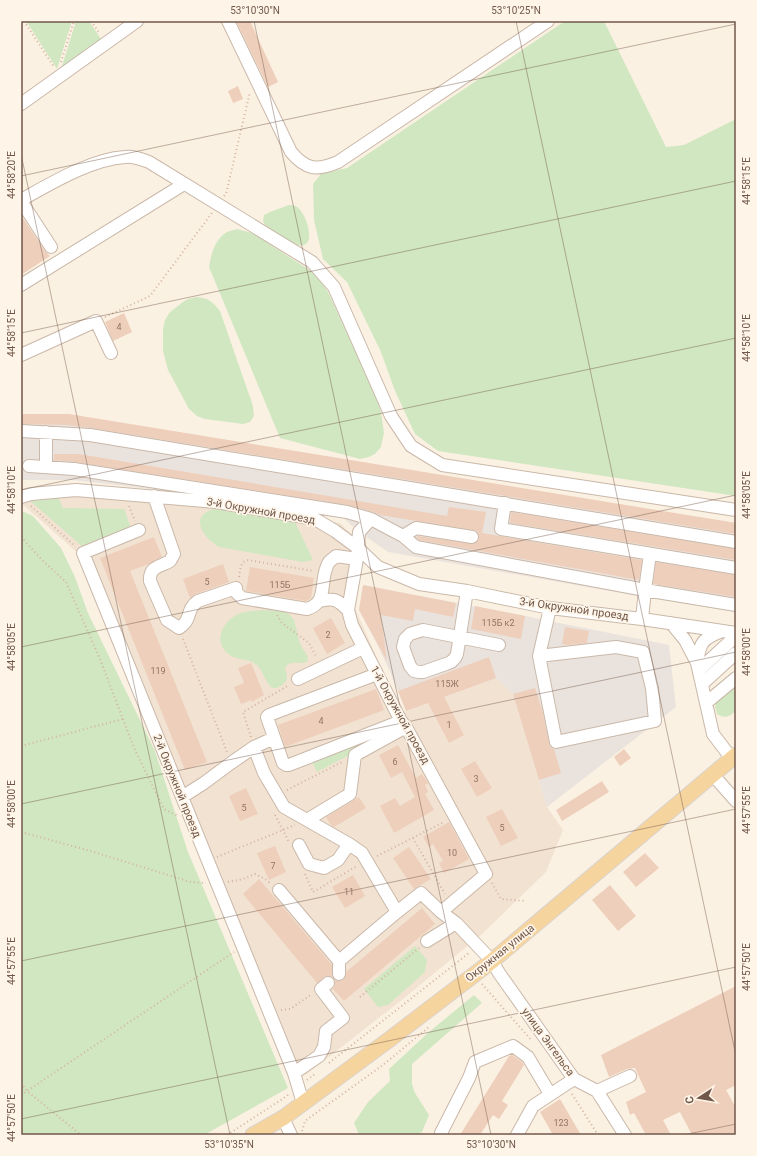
<svg xmlns="http://www.w3.org/2000/svg" width="757" height="1156" font-family="Roboto,sans-serif">
	<style>
		.residential { fill: #f2e2d1 }
		.industrial { fill: #eae3dd }
		.green { fill: #d1e7c2 }
		.building { fill: #eecfbb }
		.lines { fill: none; stroke-linecap: round; stroke-linejoin: round }
		.minor-casing { stroke: #cab8a9; stroke-width: 14 }
		.major-casing { stroke: #dad3d0; stroke-width: 17 }
		.path { stroke: #d3b39f; stroke-width: 2; stroke-dasharray: 1 3; stroke-linecap: butt }
		.minor { stroke: #fff; stroke-width: 12 }
		.major { stroke: #f6d49d; stroke-width: 15 }
		.ticks { fill: none; stroke: #70574a; stroke-width: 1; stroke-opacity: 0.45 }
		.labels { text-anchor: middle; dominant-baseline: central; stroke-width: 3.5; stroke-linejoin: round; paint-order: stroke }
		.number-label { font-size: 9px; fill: #907566 }
		.street-label { font-size: 11px; fill: #70574a; stroke: #fef5e8 }
		.neatline { fill: none; stroke: #70574a; stroke-width: 1.5 }
		.ticks-label { font-size: 10px; text-anchor: middle; fill: #70574a }
	</style>
	<rect width="100%" height="100%" fill="#fbf1e2"/>
	<path class="residential" d="M77,485L217,500L340,523L364,547L354,606L401,713L496,678L513,694L547,807L563,830L546,872L482,934L403,999L307,1074L290,1082L188,829L80,555L21,503V491Z"/>
	<path class="industrial" d="M21,415L736,523V612L644,597L388,552L359,532L343,518L218,497L74,480H21Z
		M363,585L525,616L669,645L676,707L547,807L513,694L496,678L406,711L391,674L378,646L359,610Z"/>
	<path class="green" d="M26,21H72L57,69Z
		M76,21H89L103,42L60,72Z
		M565,21H604L666,147L684,145L736,119V496L438,451L415,434L395,391L381,352L347,282L323,259L314,220L313,184L321,174L347,168Z
		M289,205C291,205 293,205 295,206C306,209 321,254 294,244C284,241 273,231 265,225L263,221L264,215L270,212Z
		M237,229L252,233L311,271L321,281L328,292L373,389L381,412L384,433L381,447L375,454L369,457L360,459L280,438L209,267C211,254 215,239 227,232C230,231 234,230 237,229Z
		M196,297C209,298 212,301 220,311L253,406L254,416L250,422L243,424L205,419L197,416L189,409L168,370L163,351V330L165,320L170,312L183,302L188,299Z
		M58,497L63,508L124,509L131,528L84,548L28,499Z
		M223,507L295,522L313,560L303,562L219,547C196,533 190,511 223,507Z
		M21,512H24L33,516L61,548L75,577L88,613L155,751L188,852L288,1088L204,1135H21Z
		M262,610L284,611L290,615L294,620L300,644L308,657L307,662C299,665 289,659 285,669C286,672 287,675 287,678C286,684 278,689 273,688C267,686 263,671 257,665C250,659 239,660 231,656C211,643 222,620 241,613C247,611 256,611 262,610Z
		M736,684V711C728,717 726,719 717,714L715,707L717,700Z
		M376,736L378,740L317,772L311,760Z
		M415,946L427,960L425,972L388,1005L378,1007L364,989Z
		M474,995L482,1003L412,1064V1084L415,1093L429,1115L422,1132L417,1135H359L354,1123L368,1102L390,1081L389,1069L429,1032Z"/>
	<path class="building" d="M236,21H250L278,82L268,87Z
		M238,86L243,99L233,103L228,91Z
		M21,215L45,251L50,256L21,275Z
		M124,313L132,332L113,341L105,322Z
		M21,414H69L736,523V534L91,428L67,425L21,424Z
		M54,454H79L447,516L449,507L486,512L482,533L642,560L639,580L419,540L416,537L418,536L474,544L478,541L479,538L477,531L473,530L380,515L373,512L348,505L75,462L54,460Z
		M511,512L736,549V560L510,523Z
		M154,537L162,557L149,564L130,571L207,762L185,770L100,558Z
		M656,562L736,575V597L653,584Z
		M223,564L229,582L196,594L190,598L183,579Z
		M250,567L314,578L311,598L306,601L246,591Z
		M363,585L456,603L453,617L415,609L413,621L381,615L387,661L359,610Z
		M475,606L525,616L521,639L471,629Z
		M331,618L345,643L327,654L313,628Z
		M565,627L589,631L587,643L567,645L562,644Z
		M489,657L496,678L444,697L464,735L449,743L428,703L406,711L398,691Z
		M251,663L264,695L252,702L251,700L241,704L234,687L244,683L238,668Z
		M535,688L543,713L549,743L550,747L554,749L561,773L539,780L513,694Z
		M376,689L384,710L285,747L278,725Z
		M398,745L416,778L422,774L428,783L425,785L428,792L425,794L434,810L394,833L380,806L395,798L400,806L415,797L402,772L391,778L379,755Z
		M624,749L631,758L620,766L614,757Z
		M475,761L492,788L477,797L461,769Z
		M602,781L609,792L562,821L556,810Z
		M246,788L258,814L240,821L229,796Z
		M359,797L366,808L334,827L330,824L326,817Z
		M502,809L518,838L501,846L486,817Z
		M449,822L469,859L444,873L439,863L443,861L433,844L429,847L423,837Z
		M275,846L286,872L269,880L257,853Z
		M409,847L431,879L414,889L393,858Z
		M645,853L659,868L636,887L623,872Z
		M353,875L365,896L345,908L332,887Z
		M259,879L332,965V977L326,976L317,983L243,894Z
		M610,885L636,916L618,931L592,900Z
		M422,908L435,924L344,1001L333,989L335,985V980L339,981L343,980L346,977V972Z
		M736,986V1085L726,1090L736,1108V1135H692L680,1112L663,1120L671,1135H646L634,1113L630,1115L626,1102L646,1092L635,1068L627,1069L609,1077L601,1055Z
		M512,1055L522,1062L524,1065L502,1101L508,1105L499,1119L493,1115L480,1135H460L509,1056Z
		M560,1099L581,1135H553L540,1112Z"/>
	<g class="lines">
		<defs>
			<path id="minor" d="M228,21L291,152C306,170 317,171 338,162L548,21
				M21,104L137,21
				M21,200C50,184 91,159 125,157C133,156 141,159 149,162L312,262L334,287L391,416L411,446L442,465L736,510
				M21,201L51,247
				M21,285L184,184
				M21,355L96,321L111,353
				M21,431L90,435L736,542
				M29,466L74,469L347,512L371,519L403,536L416,528L472,537
				M46,467V432
				M154,496L174,554L170,561C160,567 149,566 150,581L167,620L179,628C193,619 185,610 198,601L236,588V592L242,598L307,609C330,602 318,579 329,562C331,560 334,558 336,556L357,559
				M21,497L31,494L76,490L216,502L315,519L335,531L358,548L378,567L419,584L467,591L550,608L642,619L736,633
				M505,503L501,529L736,568
				M371,519L359,532L357,559L348,610L352,625L401,721L406,727L486,874L441,912
				M139,530L83,553L294,1073L303,1103
				M403,536L416,547L645,590L736,605
				M467,591L457,654L455,658L451,662L446,664L423,672H419L414,671L410,666L403,647L405,639L410,634L416,632L423,630L499,645
				M320,601C334,598 337,599 348,610
				M642,619L645,590L650,554
				M671,623L685,640L697,663L713,734L732,759
				M539,656L616,647L643,652L652,688L655,721L556,742L539,656L550,608
				M697,663C700,642 702,639 722,631
				M699,670L736,636
				M377,674L269,715L267,717L268,720L283,763L286,765H289L401,721
				M298,679L363,648
				M702,684L736,653
				M706,703L736,678
				M254,747L264,773L284,807L349,844L362,853L397,912L421,893L441,912L456,923L492,961L499,973L574,1079L597,1091L625,1135
				M713,775L736,801
				M182,797L204,783L231,763L254,747L274,738
				M307,820L350,794L355,755L406,727
				M299,845L309,864L324,868L338,860L349,844
				M279,890L339,961L397,912
				M427,941L456,923
				M339,974V961
				M294,1073L319,1056L324,1047L326,1031L343,1018L321,989L328,983
				M597,1091L630,1076
				M283,1118L291,1135
				M442,1135L441,1133L469,1078L475,1062L513,1046L528,1057L550,1094
				M517,1135L533,1106L574,1079"/>
			<path id="major" d="M253,1135L283,1118L390,1039L492,961L736,755"/>
		</defs>
		<use href="#minor" class="minor-casing"/>
		<use href="#major" class="major-casing"/>
		<path class="path" d="M24,21L54,67
			M91,21L100,34
			M61,62L74,21
			M224,196L226,194L250,92
			M105,317L150,296L212,213
			M31,506L75,546
			M129,506L135,521
			M21,537L44,562L66,582L100,659L134,748L164,809L178,816
			M239,577C240,570 240,563 247,560L314,571
			M277,615L282,623L309,643L317,658
			M183,639L227,752
			M251,737L243,712L289,685
			M21,746L123,719
			M287,790L344,761
			M275,815L289,842
			M21,832L87,850L191,882L206,883
			M413,838L445,894
			M377,856L444,822
			M217,857L295,825
			M305,874L313,892L357,866
			M228,882L243,879L255,874L265,879L270,883
			M492,883L501,899L526,901
			M482,984L532,1041
			M360,997L419,948
			M281,1010L290,1009L312,994
			M329,1063L469,953
			M307,1080L316,1073
			M21,1083L27,1091L81,1135
			M572,1094L598,1135
			M21,1095L234,952
			M302,1131L305,1121L383,1065L429,1027
			M227,1135L287,1096L289,1093"/>
		<use href="#minor" class="minor"/>
		<use href="#major" class="major"/>
	</g>
	<path class="ticks" d="M254,21L491,1135M516,21L736,1056M21,154L230,1135M21,176L736,24M21,333L736,181M21,490L736,338M21,647L736,495M21,804L736,652M21,961L736,809M21,1119L736,967M683,1135L736,1124"/>
	<g class="labels">
		<g class="number-label">
			<text x="119" y="327">4</text>
			<text x="207" y="582">5</text>
			<text x="280" y="585">115Б</text>
			<text x="498" y="623">115Б к2</text>
			<text x="328" y="635">2</text>
			<text x="158" y="671">119</text>
			<text x="447" y="684">115Ж</text>
			<text x="321" y="721">4</text>
			<text x="449" y="725">1</text>
			<text x="395" y="762">6</text>
			<text x="476" y="779">3</text>
			<text x="244" y="808">5</text>
			<text x="502" y="828">5</text>
			<text x="452" y="853">10</text>
			<text x="273" y="866">7</text>
			<text x="349" y="892">11</text>
			<text x="561" y="1123">123</text>
		</g>
		<g class="street-label">
			<text transform="translate(261 511) rotate(10)">3-й Окружной проезд</text>
			<text transform="translate(574 609) rotate(8)">3-й Окружной проезд</text>
			<text transform="translate(400 715) rotate(61)">1-й Окружной проезд</text>
			<text transform="translate(177 786) rotate(68)">2-й Окружной проезд</text>
			<text transform="translate(500 953) rotate(-39)">Окружная улица</text>
			<text transform="translate(548 1042) rotate(54)">улица Энгельса</text>
		</g>
	</g>
	<rect width="757" height="1156" fill="none" stroke="#fef5e8" stroke-width="44"/>
	<g transform="translate(699 1098) rotate(258)" stroke="#fef5e8" stroke-width="3" paint-order="stroke">
	<path d="M0-3L7 15L0 10L-7 15Z" fill="#70574a"/>
	<text y="-6" font-size="11" font-weight="bold" text-anchor="middle" fill="#70574a">С</text>
	</g>
	<rect x="22" y="22" width="713" height="1112" class="neatline"/>
	<g class="ticks-label">
		<text x="255" y="14">53°10'30"N</text>
		<text x="516" y="14">53°10'25"N</text>
		<text transform="translate(11 175) rotate(-90)" y="4">44°58'20"E</text>
		<text transform="translate(746 181) rotate(-90)" y="4">44°58'15"E</text>
		<text transform="translate(11 333) rotate(-90)" y="4">44°58'15"E</text>
		<text transform="translate(746 338) rotate(-90)" y="4">44°58'10"E</text>
		<text transform="translate(11 490) rotate(-90)" y="4">44°58'10"E</text>
		<text transform="translate(746 495) rotate(-90)" y="4">44°58'05"E</text>
		<text transform="translate(11 647) rotate(-90)" y="4">44°58'05"E</text>
		<text transform="translate(746 652) rotate(-90)" y="4">44°58'00"E</text>
		<text transform="translate(11 804) rotate(-90)" y="4">44°58'00"E</text>
		<text transform="translate(746 810) rotate(-90)" y="4">44°57'55"E</text>
		<text transform="translate(11 961) rotate(-90)" y="4">44°57'55"E</text>
		<text transform="translate(746 967) rotate(-90)" y="4">44°57'50"E</text>
		<text transform="translate(11 1118) rotate(-90)" y="4">44°57'50"E</text>
		<text x="229" y="1148">53°10'35"N</text>
		<text x="491" y="1148">53°10'30"N</text>
	</g>
</svg>
